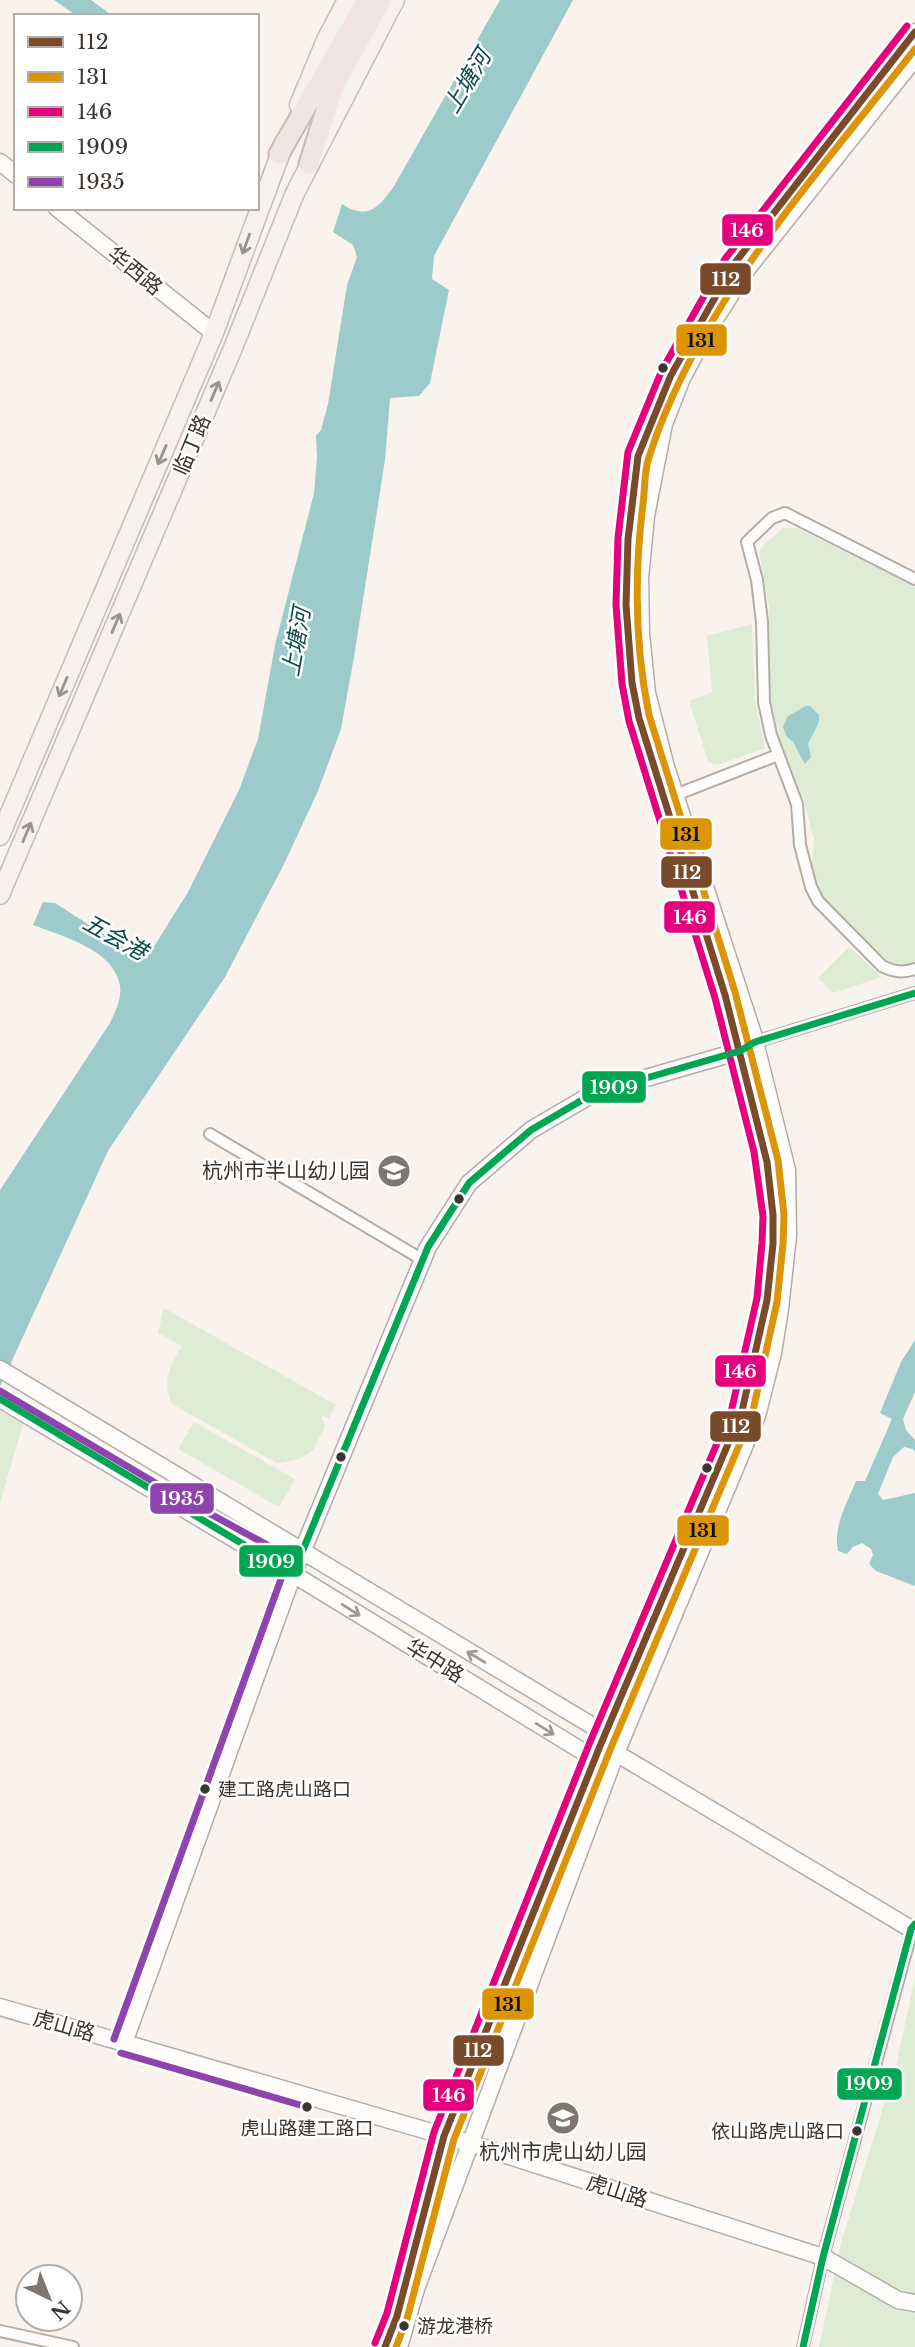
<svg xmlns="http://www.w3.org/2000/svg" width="915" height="2347" font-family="'Libre Baskerville','Noto Sans SC',serif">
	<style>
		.green { fill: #ddecd3 }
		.water { fill: #9dcbcb }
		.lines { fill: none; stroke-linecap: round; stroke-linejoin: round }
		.street-casing { stroke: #b3ada7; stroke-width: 14 }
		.secondary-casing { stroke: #b3ada7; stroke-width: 19 }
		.primary-casing { stroke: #c8bab7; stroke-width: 21 }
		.highway-casing { stroke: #c8bab7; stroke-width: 23 }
		.street { stroke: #fefdfc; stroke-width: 10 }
		.secondary { stroke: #fefdfc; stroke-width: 16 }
		.primary { stroke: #f6f0ee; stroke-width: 18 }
		.highway { stroke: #f1e5e4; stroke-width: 19 }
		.bus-1-casing { stroke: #fff; stroke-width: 12 }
		.bus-2-casing { stroke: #fff; stroke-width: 12 }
		.bus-3-casing { stroke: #fff; stroke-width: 12 }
		.bus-4-casing { stroke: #fff; stroke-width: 12 }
		.bus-5-casing { stroke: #fff; stroke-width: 12 }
		.bus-1 { stroke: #7a4b2a; stroke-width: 7 }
		.bus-2 { stroke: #db9507; stroke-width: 7 }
		.bus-3 { stroke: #e5007d; stroke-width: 7 }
		.bus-4 { stroke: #00a651; stroke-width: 7 }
		.bus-5 { stroke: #8e44ad; stroke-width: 7 }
		.oneway { stroke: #99928e }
		.oneway2 { stroke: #9d9895 }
		.bus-dot { fill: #3c342e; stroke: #fff; stroke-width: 2.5 }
		.labels { text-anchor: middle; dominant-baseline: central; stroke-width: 5; stroke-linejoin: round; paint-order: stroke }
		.bus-label { font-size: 19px; fill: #3c342e; stroke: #fff; text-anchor: start }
		.street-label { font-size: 21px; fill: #3c342e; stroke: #fff }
		.poi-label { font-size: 21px; fill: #3c342e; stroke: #fff; text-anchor: end }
		.water-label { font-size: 23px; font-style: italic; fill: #0c4c4e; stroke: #fff }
		.line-badge { stroke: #fff; stroke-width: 2.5 }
		.badge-label { font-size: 19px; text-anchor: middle; font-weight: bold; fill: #fff }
		.pale-badge-label { font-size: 19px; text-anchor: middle; font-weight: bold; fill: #111 }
	</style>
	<rect width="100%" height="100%" fill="#faf3ed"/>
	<path class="green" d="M784,528H797L915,587V962C905,966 896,965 887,961L818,895L811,872L814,839L804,801L780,740L770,696L769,607L759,551L764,544Z
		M752,624L755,699L765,748L721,764H714L708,761L689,701L712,692L707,636Z
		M849,947L882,977L833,993L818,978Z
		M164,1308L336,1405L329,1418L322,1416L325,1427L313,1450L300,1459L277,1463L172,1404C161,1381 170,1366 182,1346L158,1333Z
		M0,1411L23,1424L0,1503Z
		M194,1422L295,1479L279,1507L178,1449Z
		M915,1978V2347H819L841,2243L896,2066Z"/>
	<path class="water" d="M54,0H91L113,16H77Z
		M500,0H573L434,256L432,279L449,290L430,383L419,396L390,398L385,460L354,657L341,729L318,791L284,864L225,977L108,1151L0,1387V1190L110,1023C115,1012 122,998 120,986C115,950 62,936 33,925L43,902L55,903L130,951L142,954L155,945L188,892L239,790L258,739L275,645L314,493L317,457L316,436L321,430L328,404L347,285L357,257L353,245L333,232L342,204C368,221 379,207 394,186Z
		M806,706H810L819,715V722L808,744L811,757L805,764L793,742L787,737L783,727L788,716Z
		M915,1340V1392L903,1419L906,1430L915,1440V1452L913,1449L904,1447L893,1457L878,1494L883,1500L915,1493V1586L876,1571L869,1564L873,1555L871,1549L862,1543L853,1547L847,1554L838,1551C833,1526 847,1503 856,1481H865L892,1419L880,1413L901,1362Z"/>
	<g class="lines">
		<defs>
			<path id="street" d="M915,579L785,513L772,518L747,542L757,580L762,622L764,702L771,735L797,804L800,845L811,887L818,901L882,966C894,972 902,973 915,969
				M670,797L778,755
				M755,1042L915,993
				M210,1134L423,1260
				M0,2331L73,2347
				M803,2347L823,2257L913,1926"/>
			<path id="secondary" d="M0,162L16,175
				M57,208L214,333
				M0,1369L606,1734L609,1741
				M0,1399L293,1574L595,1759L604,1757
				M616,1753L911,1929
				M0,2007L469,2143L823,2257L898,2300L915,2303
				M124,2043L293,1574L428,1247L469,1183L531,1130L594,1093L740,1051L747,1047
				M385,2347L397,2316L444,2136L600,1746L742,1411C761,1339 780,1262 771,1187C768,1154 756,1121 749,1089C720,963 676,841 639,718L632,683L626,605L628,539L638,456L671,375L734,264L915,32
				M399,2347L416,2289L616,1753L757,1416L773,1353L780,1309L788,1236L787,1170L753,1034L666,767L647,693L641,634L640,578L646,516L664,424L682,378L710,327L747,269L915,58"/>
			<path id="primary" d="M299,105L326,40L347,0
				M0,836L214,333L285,141
				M0,895L233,348L295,193L395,0"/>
			<path id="highway" d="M279,154L367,0
				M309,164L333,88L381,0"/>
		</defs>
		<use href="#street" class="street-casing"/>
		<use href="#secondary" class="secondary-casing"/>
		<use href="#primary" class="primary-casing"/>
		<use href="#highway" class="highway-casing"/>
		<use href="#street" class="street"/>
		<use href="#secondary" class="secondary"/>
		<use href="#primary" class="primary"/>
		<use href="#highway" class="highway"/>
		<defs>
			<path id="bus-1" d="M385,2347L397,2316L444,2136L600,1746L742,1411L767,1300L773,1244V1215L767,1162L725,995L639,718L632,683L626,605L628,539L638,456L671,375L734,264L915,32"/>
			<path id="bus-2" d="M396,2347L407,2319L454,2139L610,1750L752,1415L777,1302L783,1244L784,1215L778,1160L735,992L649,715C635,646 634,575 643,504C645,489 644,471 649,457C698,304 818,174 915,49"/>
			<path id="bus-3" d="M375,2343L387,2313L434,2132L590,1742L732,1408L757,1298L762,1243L763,1216L754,1152L715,998L629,721L622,684L616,605L618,538L628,452L662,370L725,259L907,26"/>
			<path id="bus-4" d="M0,1399L293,1574L428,1247L469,1183L531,1130L594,1093L740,1051L755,1042L915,993
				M803,2347L823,2257L911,1929L915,1924"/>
			<path id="bus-5" d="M0,1391L174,1494L289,1557L114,2039
				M121,2053L307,2107"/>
		</defs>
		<use href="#bus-1" class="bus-1-casing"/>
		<use href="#bus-2" class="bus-2-casing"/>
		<use href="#bus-3" class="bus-3-casing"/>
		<use href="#bus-4" class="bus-4-casing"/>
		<use href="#bus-5" class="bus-5-casing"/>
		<use href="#bus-1" class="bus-1"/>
		<use href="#bus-2" class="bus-2"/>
		<use href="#bus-3" class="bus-3"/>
		<use href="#bus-4" class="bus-4"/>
		<use href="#bus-5" class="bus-5"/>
	</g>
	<defs><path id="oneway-shaft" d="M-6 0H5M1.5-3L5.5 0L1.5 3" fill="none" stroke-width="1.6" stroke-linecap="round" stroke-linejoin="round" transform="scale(1.75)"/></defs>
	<g class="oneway">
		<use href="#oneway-shaft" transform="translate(246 244) rotate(110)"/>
		<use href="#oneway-shaft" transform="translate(215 391) rotate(-67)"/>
		<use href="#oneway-shaft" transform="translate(162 455) rotate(113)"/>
		<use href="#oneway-shaft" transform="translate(116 623) rotate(-67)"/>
		<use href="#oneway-shaft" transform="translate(63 687) rotate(113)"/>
		<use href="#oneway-shaft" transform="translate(27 832) rotate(-67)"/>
	</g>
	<g class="oneway2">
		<use href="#oneway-shaft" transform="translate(351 1610) rotate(32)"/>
		<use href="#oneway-shaft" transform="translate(476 1657) rotate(-149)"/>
		<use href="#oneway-shaft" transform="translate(545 1729) rotate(32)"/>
	</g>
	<defs>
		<symbol id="school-disc" viewBox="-11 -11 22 22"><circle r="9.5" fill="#7e7771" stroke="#fff"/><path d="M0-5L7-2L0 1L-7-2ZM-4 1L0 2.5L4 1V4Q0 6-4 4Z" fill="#fff"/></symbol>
	</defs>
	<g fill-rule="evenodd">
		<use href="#school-disc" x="375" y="1152" width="38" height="38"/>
		<use href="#school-disc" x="544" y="2099" width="38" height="38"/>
	</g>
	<g class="bus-dot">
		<circle cx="663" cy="368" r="6"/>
		<circle cx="459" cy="1199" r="6"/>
		<circle cx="341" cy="1457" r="6"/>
		<circle cx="707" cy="1468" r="6"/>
		<circle cx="205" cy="1789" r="6"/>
		<circle cx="307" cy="2107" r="6"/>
		<circle cx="857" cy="2131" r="6"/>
		<circle cx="404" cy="2326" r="6"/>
	</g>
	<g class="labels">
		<g class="bus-label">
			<text x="218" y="1789">建工路虎山路口</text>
			<text x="307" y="2128" text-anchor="middle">虎山路建工路口</text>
			<text x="844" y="2131" text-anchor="end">依山路虎山路口</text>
			<text x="417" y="2326">游龙港桥</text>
		</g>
		<g class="street-label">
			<text transform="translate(135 271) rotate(39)">华西路</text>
			<text transform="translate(192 445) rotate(-67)">临丁路</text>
			<text transform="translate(435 1661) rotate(32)">华中路</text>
			<text transform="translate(64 2026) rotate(16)">虎山路</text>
			<text transform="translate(617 2191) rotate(18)">虎山路</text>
		</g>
		<g class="poi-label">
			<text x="370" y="1171">杭州市半山幼儿园</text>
			<text x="563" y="2152" text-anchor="middle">杭州市虎山幼儿园</text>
		</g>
		<g class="water-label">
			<text transform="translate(467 81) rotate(-59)">上塘河</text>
			<text transform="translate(296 642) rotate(-80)">上塘河</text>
			<text transform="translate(115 937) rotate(29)">五会港</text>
		</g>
	</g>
	<g class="line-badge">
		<rect x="721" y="213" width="53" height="34" rx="7" fill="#e5007d"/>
		<rect x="699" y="262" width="53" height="34" rx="7" fill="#7a4b2a"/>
		<rect x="675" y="323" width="53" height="34" rx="7" fill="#db9507"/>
		<rect x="659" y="817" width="54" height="34" rx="7" fill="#db9507"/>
		<rect x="660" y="855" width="53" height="34" rx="7" fill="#7a4b2a"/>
		<rect x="663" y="900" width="53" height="34" rx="7" fill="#e5007d"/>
		<rect x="581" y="1070" width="66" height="34" rx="7" fill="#00a651"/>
		<rect x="714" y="1354" width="53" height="34" rx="7" fill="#e5007d"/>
		<rect x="709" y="1410" width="53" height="33" rx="7" fill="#7a4b2a"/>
		<rect x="149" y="1482" width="66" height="33" rx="7" fill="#8e44ad"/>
		<rect x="676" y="1514" width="54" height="33" rx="7" fill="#db9507"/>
		<rect x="238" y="1544" width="66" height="34" rx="7" fill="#00a651"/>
		<rect x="481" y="1987" width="54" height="34" rx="7" fill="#db9507"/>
		<rect x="452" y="2034" width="53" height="33" rx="7" fill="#7a4b2a"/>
		<rect x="836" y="2067" width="67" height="34" rx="7" fill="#00a651"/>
		<rect x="422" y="2078" width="53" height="34" rx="7" fill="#e5007d"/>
	</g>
	<g class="badge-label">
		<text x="747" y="237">146</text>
		<text x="726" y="286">112</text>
		<text x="687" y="879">112</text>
		<text x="690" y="924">146</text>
		<text x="614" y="1094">1909</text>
		<text x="740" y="1378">146</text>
		<text x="736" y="1433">112</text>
		<text x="182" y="1505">1935</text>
		<text x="271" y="1568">1909</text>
		<text x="478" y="2057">112</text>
		<text x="869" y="2090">1909</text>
		<text x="449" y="2102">146</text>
	</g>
	<g class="pale-badge-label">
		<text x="701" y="347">131</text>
		<text x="686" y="841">131</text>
		<text x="703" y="1537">131</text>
		<text x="508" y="2011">131</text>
	</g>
	<rect x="14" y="14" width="245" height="196" fill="#ffffff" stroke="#b1aeab" stroke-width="2"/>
	<rect x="28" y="37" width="35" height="10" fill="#7a4b2a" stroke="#b1aeab" stroke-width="2"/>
	<text x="77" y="49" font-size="21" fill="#3c342e">112</text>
	<rect x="28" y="72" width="35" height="10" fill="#db9507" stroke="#b1aeab" stroke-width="2"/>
	<text x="77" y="84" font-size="21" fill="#3c342e">131</text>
	<rect x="28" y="107" width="35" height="10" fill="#e5007d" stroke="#b1aeab" stroke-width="2"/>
	<text x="77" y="119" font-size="21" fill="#3c342e">146</text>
	<rect x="28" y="142" width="35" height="10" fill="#00a651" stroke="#b1aeab" stroke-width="2"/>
	<text x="77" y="154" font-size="21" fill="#3c342e">1909</text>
	<rect x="28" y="177" width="35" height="10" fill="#8e44ad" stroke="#b1aeab" stroke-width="2"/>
	<text x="77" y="189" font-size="21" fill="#3c342e">1935</text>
	<g transform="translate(49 2298) rotate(137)"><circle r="33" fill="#ffffff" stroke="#b1aeab" stroke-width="2"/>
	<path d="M0-5L12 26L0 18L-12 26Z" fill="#7e7771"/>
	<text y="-10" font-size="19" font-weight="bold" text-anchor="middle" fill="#3c342e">N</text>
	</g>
</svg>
